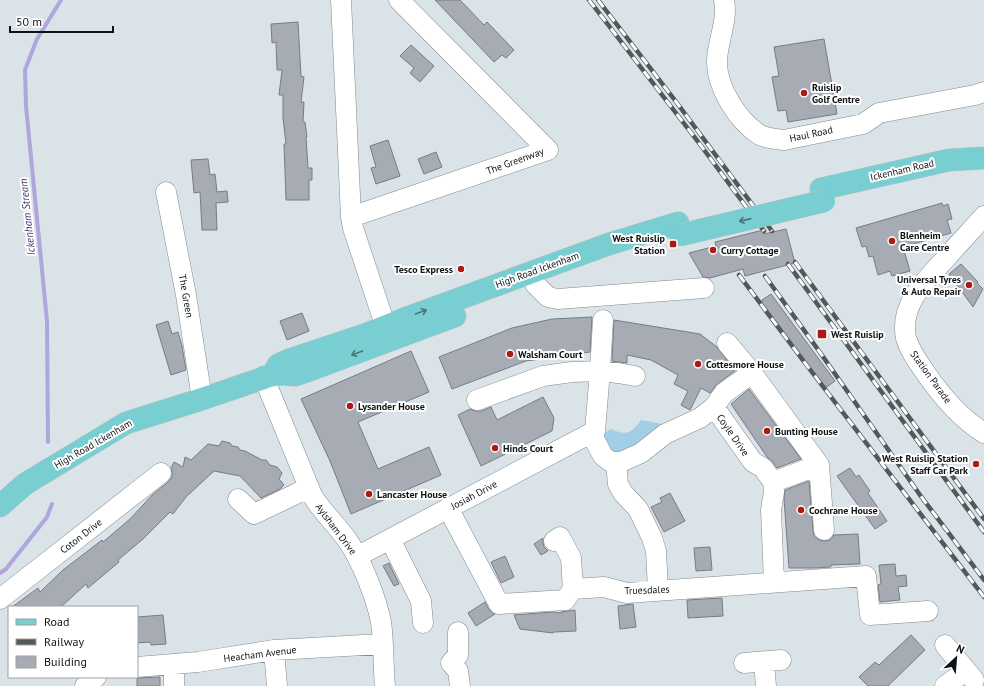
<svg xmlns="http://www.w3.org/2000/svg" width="984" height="686" font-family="'PT Sans',sans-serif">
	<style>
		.park { fill: #a3cfe6 }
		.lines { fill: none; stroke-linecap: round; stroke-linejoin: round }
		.stream { stroke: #b0a5dc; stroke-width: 4 }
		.building { fill: #a7acb4; stroke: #787c84 }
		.minor-casing { stroke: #808a8f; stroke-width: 21 }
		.major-casing { stroke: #c1c1c2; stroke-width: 23 }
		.minor { stroke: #fff; stroke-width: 20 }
		.major { stroke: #79ced1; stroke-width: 22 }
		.rail-casing { stroke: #52585b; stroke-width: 4.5 }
		.rail { stroke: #fff; stroke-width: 3; stroke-dasharray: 9; stroke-linecap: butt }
		.major-bridge-casing { stroke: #c1c1c2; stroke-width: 23; stroke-linecap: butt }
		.major-bridge { stroke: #79ced1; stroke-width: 22 }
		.oneway { stroke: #49797c }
		.poi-dot { fill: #ac1a15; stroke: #fff; stroke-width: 1.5 }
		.labels { text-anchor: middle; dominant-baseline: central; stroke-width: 4; stroke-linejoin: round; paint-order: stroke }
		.poi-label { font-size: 10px; font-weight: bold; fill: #0f1214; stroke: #fff; text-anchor: start }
		.street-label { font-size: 10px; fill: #0f1214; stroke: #fff }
		.water-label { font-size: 11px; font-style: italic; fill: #463275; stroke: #fff }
	</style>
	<rect width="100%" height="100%" fill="#d9e3e8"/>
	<path class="park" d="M641,420L668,425L655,437L613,456L601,435L611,429C626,436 632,433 641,420Z"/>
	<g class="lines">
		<path class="stream" d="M48,442L47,321L26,106L25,70L37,39L61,0
			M0,573L6,569L47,517L52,504"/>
	</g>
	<path class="building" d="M435,0H460L484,25L487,22L514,50L506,58L502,55L494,62Z
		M298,22L301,76L304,77L301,102H304L303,122H305L307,137H306L308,168H312V180H309V200H286L284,144H286L283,118V95H279L282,70H277L276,42L272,43L271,24Z
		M824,39L837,114L788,122L786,110L778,111L772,77L779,76L774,47Z
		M411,45L434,66L420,82L410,73L414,68L400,56Z
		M388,140L400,176L376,184L371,168L376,167L370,146Z
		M436,152L442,167L424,174L418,159Z
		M208,159L210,175L215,174L217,192L227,191L228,202L216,203L217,230H202L200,192L194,193L191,160Z
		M942,203L943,206L948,204L952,219L947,220L951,233L903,247L910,271L892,276L890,271L878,275L873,256L869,257L866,246L862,247L856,228Z
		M786,229L795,263L745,276L743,269L710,278L703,277L689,253L716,246L715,242L763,230L764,234Z
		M961,264L978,282L977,283L983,289L973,307L949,274Z
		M771,294L835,381L824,389L762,304V300Z
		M302,313L309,331L287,340L280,321Z
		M592,317L590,352L526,361L452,389L439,357L512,328L552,319Z
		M614,320L700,334L717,347L735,371L717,384L710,393L701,388L690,410L681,405L688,391L674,384L678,375L651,360L627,355V363L612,361Z
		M168,321L172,334L178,332L182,346L186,370L171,375L156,325Z
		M411,351L429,392L358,422L378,469L429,447L441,475L351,514L330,461L301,399Z
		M749,389L801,459L777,468L772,461L767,457L731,404Z
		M543,397L554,418L552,431L481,466L458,415L470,409L475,411H481L491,407L497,420Z
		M222,441L230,443L232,446L238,447L240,450L245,451L262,460H266L270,465L277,467L282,473L279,479L284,485L280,489L261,498L240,476L214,471L186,497L173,514L170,512L143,539L118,560L119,562L88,588L86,584L61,607H12L38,588L40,592L63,570L102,540L103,542L130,519L144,504L152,495L168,482L172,477V472L171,468L174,462L183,467L185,457L191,460L208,444L219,446Z
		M850,468L856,477L859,475L870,491L868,493L887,521L875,529L837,476Z
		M809,481L813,531L814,536L819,540L824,541L830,540L834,535L858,534L860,564L831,565V567L815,568H789L784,499L785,490Z
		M670,493L685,521L664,532L651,507L662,502L660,498Z
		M543,538V542L544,547L548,551L541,555L534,544Z
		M710,547L712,570L696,571L694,548Z
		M505,556L514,577L501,583L491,562Z
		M389,563L399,584L394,586L383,566Z
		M895,564L896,576L906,575L907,586L898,587L900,600L880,602L878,585L881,584L879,565Z
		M722,598L723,616L688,618L687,600Z
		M485,602L489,610L495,614L476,626L468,613Z
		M633,604L636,627L620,629L618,606Z
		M575,610L576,631L554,632L553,633L520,629L514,615L553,612L561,613V612Z
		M163,615L166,644L151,645L150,642L137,643V617Z
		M911,635L925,650L888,686H868L859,677L875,662L879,665Z
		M160,677V686H137V678Z"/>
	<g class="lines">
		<defs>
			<path id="minor" d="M341,0L351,217L353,228L390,340
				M724,0C728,21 718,39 717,60C716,87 738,121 760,135C768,139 776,139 784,140L863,124L879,113L975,95L984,92
				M166,192L186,295L202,399
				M984,216C972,230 959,243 947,257C927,279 899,304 906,338C910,352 919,363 927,375C943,398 960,418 984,433
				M351,217L548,150L399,0
				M535,284L548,297L558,299L704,288
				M752,373L819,465L824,530
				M264,378L312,495C322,512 337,525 348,541C362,562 376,597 381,622C384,643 383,665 385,686
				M477,400L543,376L572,372L600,371L603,320
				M714,407L724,393L752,373L727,343
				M591,433L603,456L611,462H621L641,453L665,434L700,418L714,407L753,462L763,468L773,482L774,492L771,510L774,582
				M616,463L618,484L623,493L638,509L652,538L656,551L658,590
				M773,482L819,465
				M238,499L254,514L308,488
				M448,508L499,604L565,600L573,589L604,587L627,593L866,576L870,615L928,611
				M390,539L421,601L423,623
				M554,541L560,537L571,558L573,589
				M358,556L595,431L600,371L618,373L635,376
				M0,599L161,473
				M458,632V655L451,663L458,671L460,686
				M945,645L974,680
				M274,650L277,686
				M764,662L766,686
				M744,663L781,660
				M137,667L198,662L274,650L382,644
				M85,686L96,677
				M174,686V664
				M945,686L966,671"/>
			<path id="major" d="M821,189L949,160L984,158
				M264,377L280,374L295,375L310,370L455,316
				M0,506L25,484L126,423L202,399L264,378L273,374L278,365L289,360L367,334L409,317L609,244L678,223"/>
		</defs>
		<use href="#minor" class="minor-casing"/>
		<use href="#major" class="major-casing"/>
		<use href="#minor" class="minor"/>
		<use href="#major" class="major"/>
		<defs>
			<path id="rail" d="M589,0L699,143L764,231
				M598,0L677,103L772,231
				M795,262L984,519
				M788,264L984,532
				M739,275L805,363L984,597
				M765,276L819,351L920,495L984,580"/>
		</defs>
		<use href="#rail" class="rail-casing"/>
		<use href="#rail" class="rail"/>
		<defs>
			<path id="major-bridge" d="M680,235L824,201"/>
		</defs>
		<use href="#major-bridge" class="major-bridge-casing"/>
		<use href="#major-bridge" class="major-bridge"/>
	</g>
	<defs><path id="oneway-shaft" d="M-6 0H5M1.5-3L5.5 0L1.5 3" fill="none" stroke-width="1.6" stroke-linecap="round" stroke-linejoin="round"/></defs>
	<g class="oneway">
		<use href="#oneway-shaft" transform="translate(745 220) rotate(167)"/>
		<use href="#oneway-shaft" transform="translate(421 312) rotate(-20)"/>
		<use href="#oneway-shaft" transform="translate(357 353) rotate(160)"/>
	</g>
	<g class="poi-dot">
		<circle cx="804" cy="93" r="4"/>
		<circle cx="892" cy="241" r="4"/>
		<rect x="669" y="240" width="8" height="8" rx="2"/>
		<circle cx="713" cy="250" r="4"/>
		<circle cx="461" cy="269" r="4"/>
		<circle cx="969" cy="285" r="4"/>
		<rect x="817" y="329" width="10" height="10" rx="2"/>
		<circle cx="510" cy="354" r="4"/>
		<circle cx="698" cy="364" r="4"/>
		<circle cx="350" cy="406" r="4"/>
		<circle cx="767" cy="431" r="4"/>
		<circle cx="495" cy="448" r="4"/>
		<circle cx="976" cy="464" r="4"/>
		<circle cx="369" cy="494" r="4"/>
		<circle cx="801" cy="510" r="4"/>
	</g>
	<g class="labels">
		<g class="poi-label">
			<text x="812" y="87">Ruislip<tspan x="812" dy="12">Golf Centre</tspan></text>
			<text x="900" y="235">Blenheim<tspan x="900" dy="12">Care Centre</tspan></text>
			<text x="665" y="238" text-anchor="end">West Ruislip<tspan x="665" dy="12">Station</tspan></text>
			<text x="721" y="250">Curry Cottage</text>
			<text x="453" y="269" text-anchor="end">Tesco Express</text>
			<text x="961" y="279" text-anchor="end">Universal Tyres<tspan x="961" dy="12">&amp; Auto Repair</tspan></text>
			<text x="831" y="334">West Ruislip</text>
			<text x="518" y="354">Walsham Court</text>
			<text x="706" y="364">Cottesmore House</text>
			<text x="358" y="406">Lysander House</text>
			<text x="775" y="431">Bunting House</text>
			<text x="503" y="448">Hinds Court</text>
			<text x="968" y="458" text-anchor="end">West Ruislip Station<tspan x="968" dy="12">Staff Car Park</tspan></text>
			<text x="377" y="494">Lancaster House</text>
			<text x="809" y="510">Cochrane House</text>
		</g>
		<g class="street-label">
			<text transform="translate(811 134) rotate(-12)">Haul Road</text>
			<text transform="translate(515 161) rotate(-20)">The Greenway</text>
			<text transform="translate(902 170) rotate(-13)">Ickenham Road</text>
			<text transform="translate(537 270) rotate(-20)">High Road Ickenham</text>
			<text transform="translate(186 296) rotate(80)">The Green</text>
			<text transform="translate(931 377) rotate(54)">Station Parade</text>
			<text transform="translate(733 435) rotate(55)">Coyle Drive</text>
			<text transform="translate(93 444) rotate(-30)">High Road Ickenham</text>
			<text transform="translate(474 495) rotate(-28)">Josiah Drive</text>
			<text transform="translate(336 529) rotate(53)">Aylsham Drive</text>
			<text transform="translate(81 536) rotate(-38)">Coton Drive</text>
			<text transform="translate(647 590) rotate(-2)">Truesdales</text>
			<text transform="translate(260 654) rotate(-7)">Heacham Avenue</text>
		</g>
		<g class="water-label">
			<text transform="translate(27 217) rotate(-96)">Ickenham Stream</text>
		</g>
	</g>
	<rect x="8" y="606" width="130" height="72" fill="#ffffff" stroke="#9fa0a1"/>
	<rect x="16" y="619" width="20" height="6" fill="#79ced1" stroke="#9fa0a1"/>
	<text x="44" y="626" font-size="12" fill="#0f1214">Road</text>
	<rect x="16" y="639" width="20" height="6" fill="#52585b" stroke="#9fa0a1"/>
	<text x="44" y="646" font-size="12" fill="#0f1214">Railway</text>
	<rect x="16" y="656" width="20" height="12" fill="#a7acb4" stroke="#9fa0a1"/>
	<text x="44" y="666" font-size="12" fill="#0f1214">Building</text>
	<g transform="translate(956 658) rotate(26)" stroke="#ffffff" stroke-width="3" paint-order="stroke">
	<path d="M0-3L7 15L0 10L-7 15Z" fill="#0f1214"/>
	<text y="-6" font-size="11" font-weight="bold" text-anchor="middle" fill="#0f1214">N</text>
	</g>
	<path d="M10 26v6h103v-6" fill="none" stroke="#0f1214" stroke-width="2"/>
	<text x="16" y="26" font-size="12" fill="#0f1214" stroke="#ffffff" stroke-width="3" paint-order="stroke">50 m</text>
</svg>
